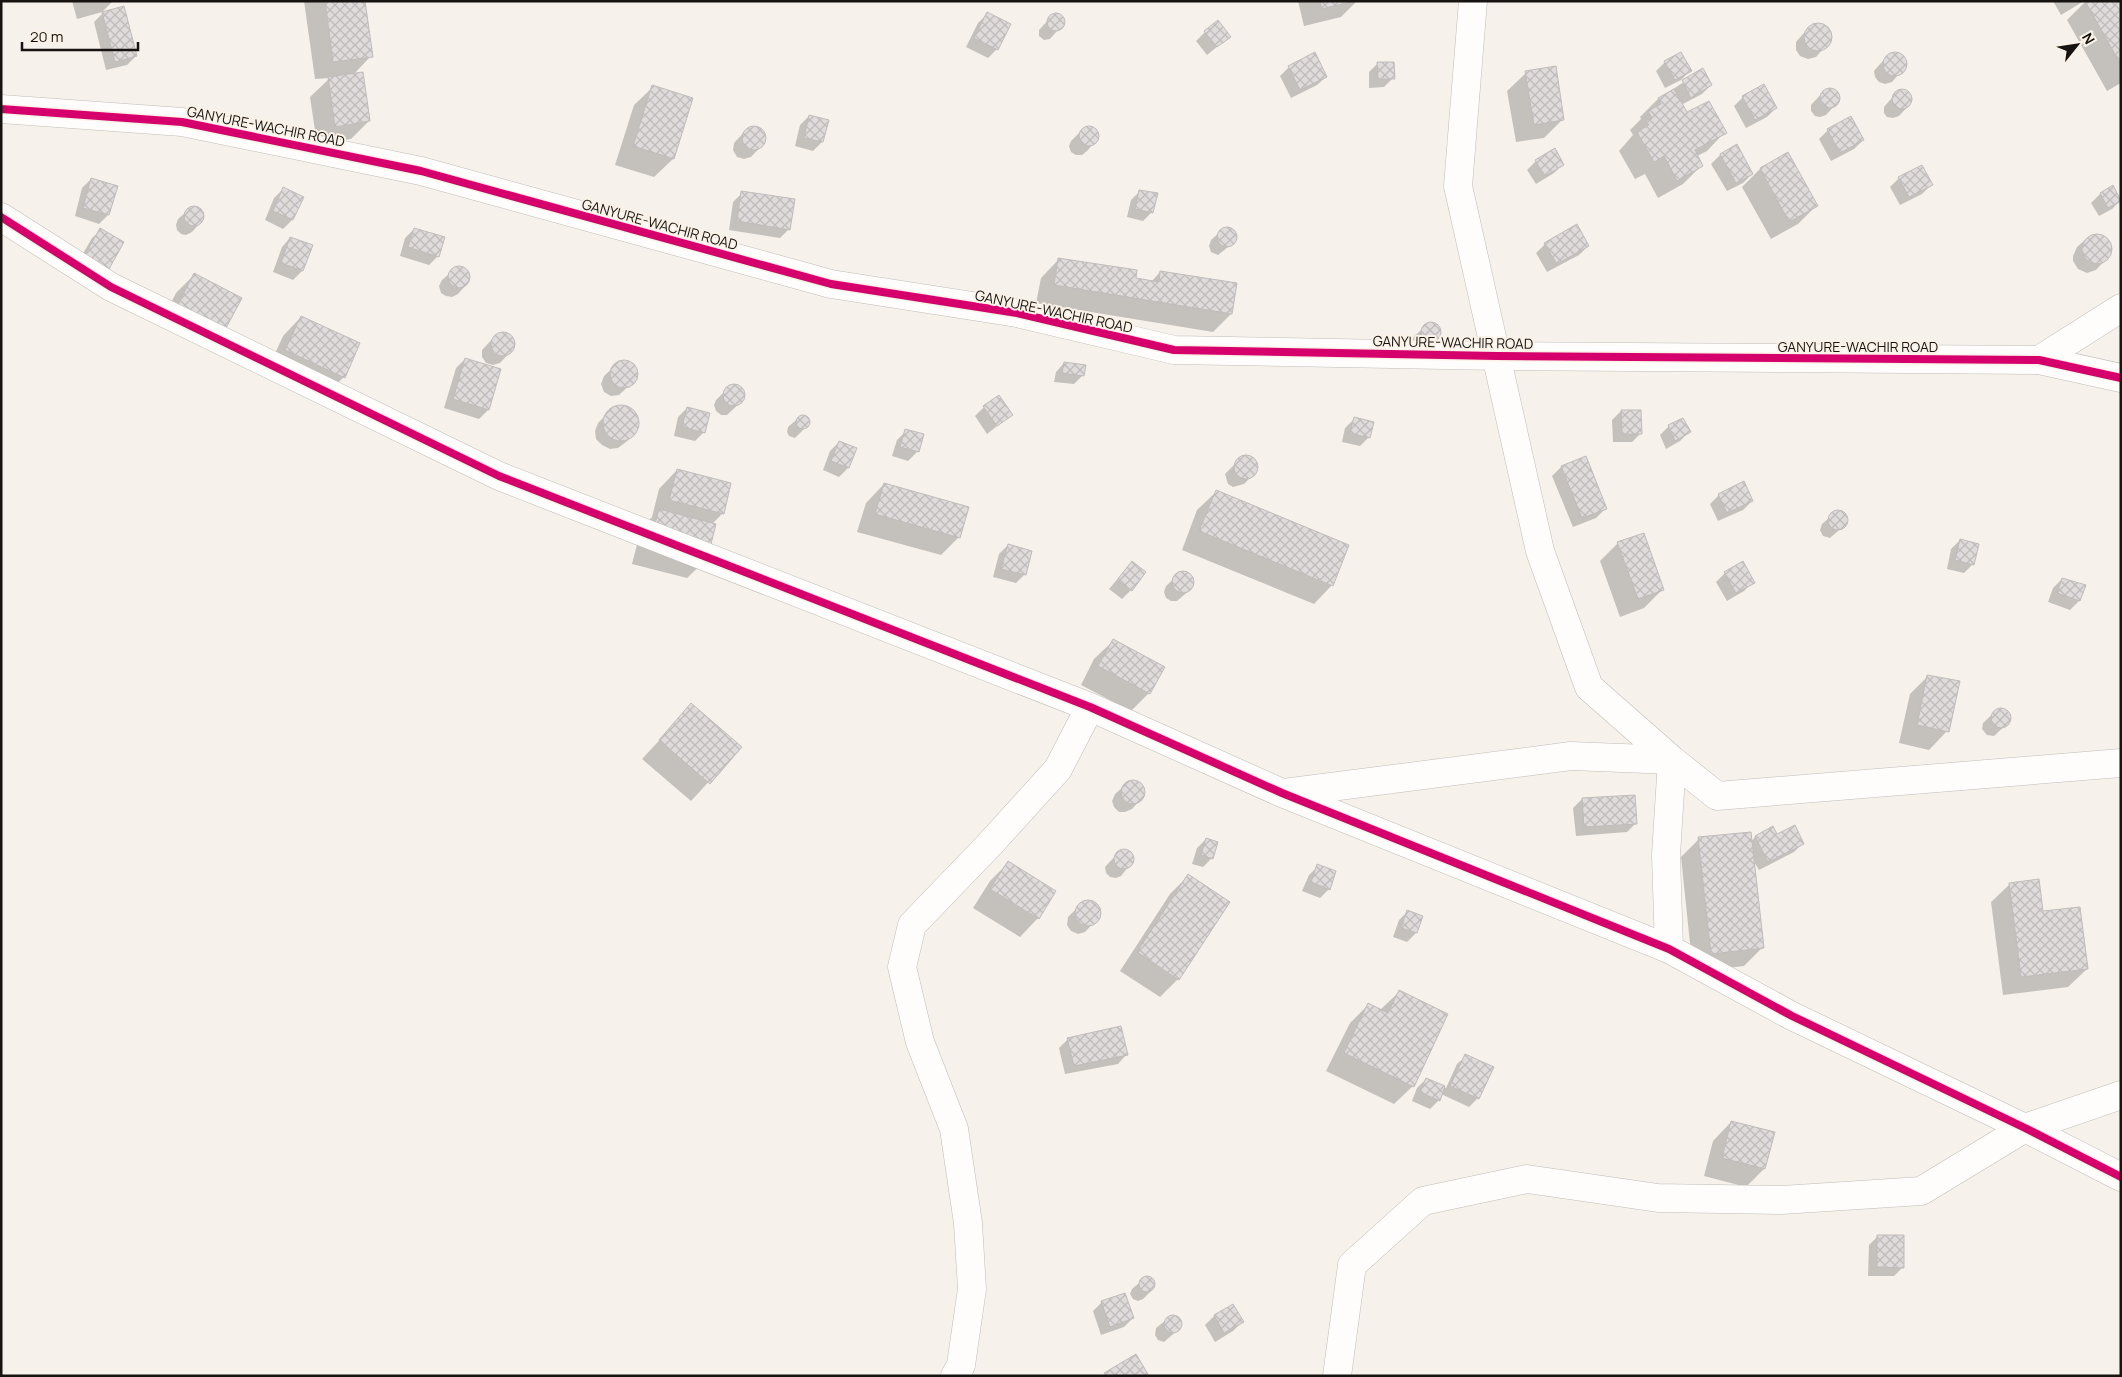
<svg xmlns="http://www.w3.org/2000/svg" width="2122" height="1377" font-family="Manrope,sans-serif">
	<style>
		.shadow { fill: #0003 }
		.building { fill: url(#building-cross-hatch); stroke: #c0bcbb }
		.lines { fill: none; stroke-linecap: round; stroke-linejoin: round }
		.street-casing { stroke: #c0bcb7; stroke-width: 29 }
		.secondary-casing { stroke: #c0bcb7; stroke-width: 29 }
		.street { stroke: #fefdfc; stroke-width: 28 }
		.secondary { stroke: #fefdfc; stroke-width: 28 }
		.cycleway-casing { stroke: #faf1e7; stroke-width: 11 }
		.cycleway { stroke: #d6006c; stroke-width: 8 }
		.labels { text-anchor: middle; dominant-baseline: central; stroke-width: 4; stroke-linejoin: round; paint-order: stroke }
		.street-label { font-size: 14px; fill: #161310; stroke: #faf1e7 }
	</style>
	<defs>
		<pattern id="building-cross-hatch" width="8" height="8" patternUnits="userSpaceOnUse" patternTransform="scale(1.25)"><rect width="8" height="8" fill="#dfdbdb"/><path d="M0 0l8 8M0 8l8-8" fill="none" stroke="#bfbbbb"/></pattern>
	</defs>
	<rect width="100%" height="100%" fill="#f6f1eb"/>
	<path class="shadow" d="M72,1H113L102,12L77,19Z
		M304,1H364L371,56L353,75L369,121L351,139L317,144L310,97L330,78L315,79Z
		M1298,1H1357L1341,17L1304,26Z
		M2053,1H2084L2061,15Z
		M2086,1H2121V83L2107,91L2067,20Z
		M103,13L136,56L127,65L106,70L94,22Z
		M987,14L997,49L988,58L966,47L978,23Z
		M1058,15L1062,19L1063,24L1050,39L1044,40L1039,36V30L1052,16Z
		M1818,24L1825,26L1830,33V41L1816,57L1808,59L1800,56L1796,50V42L1810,26Z
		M1205,32L1229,37L1207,55L1196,41Z
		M1894,52L1900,55L1904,60L1905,67L1892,82L1885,84L1879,82L1875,77L1874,71L1888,55Z
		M1315,54L1326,77L1317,85L1291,98L1280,76L1289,67Z
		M1665,62L1690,71L1681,80L1665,88L1656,71Z
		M1378,63L1393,78L1384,87L1369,88V72Z
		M1702,70L1711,85L1702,94L1681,105L1686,114L1725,132L1707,151L1697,156L1702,165L1683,184L1658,198L1645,174L1635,179L1619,151L1633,135L1630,130L1641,119L1640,117L1658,99Z
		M1526,73L1563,119L1544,138L1516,142L1507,91Z
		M1764,86L1776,108L1767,117L1746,128L1734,106L1743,97Z
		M653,87L692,99L673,159L654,177L615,165L634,105Z
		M1830,89L1835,91L1838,95L1839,101L1826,115L1820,117L1815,116L1811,111V105L1824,91Z
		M1902,90L1907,92L1912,102L1899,116L1893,118L1887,117L1884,113V107L1897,92Z
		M809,116L822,142L813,151L795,146L800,125Z
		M1851,118L1863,140L1854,149L1831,161L1819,139L1828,130Z
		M755,126L761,129L765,135V142L751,157L744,159L737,157L733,150L734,143L748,128Z
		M1085,127H1090L1096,130L1098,135L1096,141L1087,151L1082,155H1076L1071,152L1069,146L1071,141Z
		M1736,146L1752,174L1743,183L1727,191L1711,164L1720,155Z
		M1554,150L1563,164L1554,173L1536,184L1527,170L1536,161Z
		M1788,154L1816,206L1798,224L1771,239L1742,187L1760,169Z
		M1899,178L1931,185L1922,194L1900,205L1890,187Z
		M91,179L108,215L99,224L75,216L82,188Z
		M2113,187L2121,200L2112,209L2099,216L2091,203L2100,194Z
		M283,189L302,198L292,220L283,229L265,220L274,198Z
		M1140,191L1152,212L1143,221L1127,217L1131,200Z
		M742,193L789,229L780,238L729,230L733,202Z
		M192,207L198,208L202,212L203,217L201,222L192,232L186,235L181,234L177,230L176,225L178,219Z
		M1229,228L1236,236L1233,243L1218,255L1211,252L1209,246L1211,240L1221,231Z
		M414,229L438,256L429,265L400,256L405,238Z
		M101,230L123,243L108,269L77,264L92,238Z
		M2096,234L2108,240L2111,249L2105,260L2096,270L2087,273L2078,269L2073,261V256L2077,247L2087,238Z
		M290,238L302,271L293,280L273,272L282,247Z
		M1545,244L1588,246L1579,255L1547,272L1536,253Z
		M1059,259L1135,279L1151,282L1160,272L1231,314L1213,332L1036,303L1041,278Z
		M457,267L463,268L468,272L470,278L467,284L458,294L452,297L446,296L441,293L439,286L442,280Z
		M194,275L240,299L160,324L176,293Z
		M301,317L344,377L325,395L268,369L283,336Z
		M1430,323L1436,326L1440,331L1437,339L1428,348L1412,343L1414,336Z
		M503,333L510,335L514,340V348L500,363L493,365L486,363L482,357V350L496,335Z
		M465,359L488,410L479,419L444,408L456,368Z
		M627,361L634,366L637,373L634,381L619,395L611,396L604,392L601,384L604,376L619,362Z
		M1064,363L1083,375L1074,384L1054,382L1056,372Z
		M730,386H737L742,389L744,395L742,401L727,415H721L716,411L714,405L716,400Z
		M623,406L631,409L637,416L638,425L635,433L626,442L618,448L610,449L602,445L596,439L595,431L598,423L614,407Z
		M984,407L1011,415L987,434L975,416Z
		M687,408L704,432L695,441L674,436L678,417Z
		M1621,411L1641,433L1632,442H1613L1612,420Z
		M802,415L807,416L809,420L808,425L795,438L789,436L787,432L788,427Z
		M1354,419L1369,437L1360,446L1342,442L1345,428Z
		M1669,426L1689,432L1680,441L1666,449L1660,435Z
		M906,431L922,435L917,452L908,461L892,456L897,440Z
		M839,442L856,449L848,468L839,477L823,470L830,451Z
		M1248,456L1254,460L1257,467L1253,475L1244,484L1233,487L1228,484L1225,474L1242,457Z
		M1561,467L1605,509L1596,518L1573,527L1552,476Z
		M677,470L723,513L712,524L706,560L687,578L632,564L641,529L652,517L659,489Z
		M884,484L959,537L941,555L857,532L866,503Z
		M1216,492L1332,585L1314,604L1182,550L1197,510Z
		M1719,495L1752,501L1743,510L1718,521L1710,504Z
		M1837,511L1844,513L1847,518L1845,525L1830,538L1823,536L1820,530L1822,524Z
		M1960,540L1973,564L1964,573L1947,569L1951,549Z
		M1618,543L1662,590L1644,608L1620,617L1600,561Z
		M1008,545L1025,574L1016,583L993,577L999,554Z
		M1132,562L1131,590L1122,599L1109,589Z
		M1742,563L1753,582L1744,591L1727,601L1716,582L1725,573Z
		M1180,573H1186L1192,576L1193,582L1192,588L1177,601H1171L1166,598L1164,592L1166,586Z
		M2062,579L2084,586L2079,601L2070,610L2048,602L2053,588Z
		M1113,641L1149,693L1131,711L1081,685L1094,659Z
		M1928,676L1947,731L1929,750L1899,743L1910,694Z
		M692,705L740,748L691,801L642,759Z
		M1998,709L2005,710L2009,715V722L1994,736L1987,735L1982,729L1983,723Z
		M1130,781L1137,782L1142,786L1144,793L1141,799L1132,809L1125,812H1119L1114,807L1112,801L1115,794Z
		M1634,796L1636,823L1627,832L1576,836L1573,808L1582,799Z
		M1773,828L1777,836L1803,843L1794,852L1759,870L1752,858L1762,948L1744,966L1693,972L1681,857L1699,839L1751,842L1755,837Z
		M1206,839L1212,858L1203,867L1192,864L1197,848Z
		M1123,850L1129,851L1133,856V861L1121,876L1116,878L1110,877L1106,873L1105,867L1118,853Z
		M1008,863L1038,918L1020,937L973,908L990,881Z
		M1318,866L1329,889L1320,898L1302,891L1309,875Z
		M1188,876L1178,979L1160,997L1120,971L1170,894Z
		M2010,884L2042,913L2087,969L2068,987L2003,995L1991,902Z
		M1090,901L1096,904L1100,910L1099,917L1085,932L1078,934L1071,931L1067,925L1068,917L1083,902Z
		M1408,911L1422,916L1416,933L1407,942L1393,937L1399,920Z
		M1399,992L1413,1086L1394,1104L1326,1071L1350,1023L1368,1005L1380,1010Z
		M1068,1039L1126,1055L1118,1064L1065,1074L1059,1048Z
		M1466,1056L1492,1068L1478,1098L1469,1107L1441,1094L1439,1100L1430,1109L1412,1101L1417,1088L1426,1079L1446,1088L1457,1064Z
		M1731,1122L1764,1169L1746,1187L1704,1176L1713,1141Z
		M1878,1236L1903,1267L1894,1276H1868L1869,1245Z
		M1146,1277L1152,1279L1154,1284L1153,1289L1143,1299L1138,1301L1133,1299L1130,1294L1132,1289Z
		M1102,1302L1133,1318L1124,1327L1101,1335L1093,1311Z
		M1233,1306L1242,1322L1233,1331L1215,1342L1205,1325L1214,1316Z
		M1171,1316L1177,1317L1181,1322L1179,1329L1164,1342L1158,1340L1155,1335L1156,1328Z"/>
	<path class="building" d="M325,1H365L373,57L333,62Z
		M1320,1H1353L1322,9Z
		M2085,1H2121V65Z
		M124,6L137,56L115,62L102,12Z
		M987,12L1011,24L998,50L974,38Z
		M1047 22a9 9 0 1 1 18 0a9 9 0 1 1-18 0Z
		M1218,20L1231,37L1217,47L1204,31Z
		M1804 37a14 14 0 1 1 28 0a14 14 0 1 1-28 0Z
		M1315,52L1327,77L1300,90L1288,66Z
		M1681,52L1692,71L1675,80L1664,61Z
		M1883 64a12 12 0 1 1 24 0a12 12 0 1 1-24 0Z
		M1377,62H1394L1395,79H1378Z
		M1556,66L1564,120L1534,125L1525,71Z
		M1703,68L1712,85L1691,98L1682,80Z
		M363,72L370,121L335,127L328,77Z
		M1764,84L1777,108L1755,120L1742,96Z
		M652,85L693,98L674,159L633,146Z
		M1820 98a10 10 0 1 1 20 0a10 10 0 1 1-20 0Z
		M1892 99a10 10 0 1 1 20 0a10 10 0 1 1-20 0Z
		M1674,89L1687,112L1709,101L1727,133L1695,150L1703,166L1677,181L1664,156L1654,162L1637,132L1649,125L1646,121L1652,118L1648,111L1661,104L1658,98Z
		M809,115L829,120L823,142L804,138Z
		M1851,116L1864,140L1840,153L1827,129Z
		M742 138a12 12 0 1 1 24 0a12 12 0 1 1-24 0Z
		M1079 136a10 10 0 1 1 20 0a10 10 0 1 1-20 0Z
		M1737,144L1753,174L1736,183L1720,154Z
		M1555,148L1564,165L1545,176L1535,160Z
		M1788,152L1818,206L1789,222L1760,168Z
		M1922,165L1933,185L1909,197L1898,177Z
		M91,178L118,186L109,215L83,208Z
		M2113,185L2121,201L2108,208L2100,193Z
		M283,187L304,197L293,220L273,211Z
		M1139,190L1158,193L1153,213L1135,209Z
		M741,191L795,199L790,230L737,221Z
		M184 216a10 10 0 1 1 20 0a10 10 0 1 1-20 0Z
		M1577,224L1589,246L1557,264L1544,243Z
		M1217 237a10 10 0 1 1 20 0a10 10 0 1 1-20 0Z
		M100,228L124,242L109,269L85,255Z
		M414,228L445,237L439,257L408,247Z
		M2082 249a15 15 0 1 1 30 0a15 15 0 1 1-30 0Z
		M290,237L313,245L303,271L281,263Z
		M1058,258L1137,270L1136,278L1159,282L1160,271L1237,283L1232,314L1054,285Z
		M448 277a11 11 0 1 1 22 0a11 11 0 1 1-22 0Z
		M194,273L242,298L225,330L178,305Z
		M301,316L360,343L345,378L285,350Z
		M1421 332a10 10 0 1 1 20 0a10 10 0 1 1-20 0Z
		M491 344a12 12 0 1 1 24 0a12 12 0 1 1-24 0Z
		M465,358L501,369L489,410L453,399Z
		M610 374a14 14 0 1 1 28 0a14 14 0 1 1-28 0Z
		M1064,362L1086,365L1084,376L1062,373Z
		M723 395a11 11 0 1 1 22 0a11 11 0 1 1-22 0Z
		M999,395L1013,415L997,426L983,406Z
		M603 423a18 18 0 1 1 36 0a18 18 0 1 1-36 0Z
		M687,407L710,413L705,433L682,427Z
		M1621,410H1641L1642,434H1622Z
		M796 422a7 7 0 1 1 14 0a7 7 0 1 1-14 0Z
		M1354,417L1374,422L1370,438L1350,433Z
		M1683,418L1691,432L1675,441L1668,425Z
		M905,429L924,434L919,452L900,447Z
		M839,441L857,448L849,468L831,461Z
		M1234 467a12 12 0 1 1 24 0a12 12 0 1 1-24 0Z
		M1586,456L1607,509L1582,518L1561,466Z
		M677,469L731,483L724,514L669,500Z
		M1744,481L1753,501L1727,513L1718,494Z
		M884,483L969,507L960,538L875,514Z
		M1216,490L1349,545L1333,586L1199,531Z
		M659,509L716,524L707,560L649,546Z
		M1828 520a10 10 0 1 1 20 0a10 10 0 1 1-20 0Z
		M1644,533L1664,590L1638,599L1617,542Z
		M1960,539L1979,544L1974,565L1955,560Z
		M1008,544L1032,551L1026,575L1001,569Z
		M1132,561L1146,572L1132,591L1117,580Z
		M1743,561L1755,583L1736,593L1724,572Z
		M1172 582a11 11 0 1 1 22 0a11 11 0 1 1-22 0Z
		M2062,578L2086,585L2080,601L2057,593Z
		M1113,639L1165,667L1150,694L1098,666Z
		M1927,675L1960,681L1949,732L1917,725Z
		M691,703L742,747L710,784L659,740Z
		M1991 718a10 10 0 1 1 20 0a10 10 0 1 1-20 0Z
		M1121 792a12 12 0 1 1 24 0a12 12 0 1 1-24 0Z
		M1635,795L1637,824L1584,827L1582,798Z
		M1795,825L1804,844L1768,862L1755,836L1773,826L1777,834Z
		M1751,832L1764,948L1711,954L1698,837Z
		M1206,838L1218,842L1213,859L1201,855Z
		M1114 859a10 10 0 1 1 20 0a10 10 0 1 1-20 0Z
		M1008,861L1056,891L1039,919L990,889Z
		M1317,864L1336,871L1330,890L1311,882Z
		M1188,874L1230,902L1179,980L1137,952Z
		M2039,879L2043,911L2080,907L2088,969L2021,977L2009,883Z
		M1075 913a13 13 0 1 1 26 0a13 13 0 1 1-26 0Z
		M1407,910L1423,916L1417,933L1401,928Z
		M1399,990L1448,1014L1414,1087L1344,1053L1368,1003L1388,1013Z
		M1121,1026L1128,1055L1074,1066L1067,1038Z
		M1465,1054L1494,1067L1479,1099L1450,1086Z
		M1426,1078L1445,1086L1440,1101L1420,1092Z
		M1731,1121L1775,1132L1765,1169L1722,1158Z
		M1877,1235H1904V1268L1877,1267Z
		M1139 1284a8 8 0 1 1 16 0a8 8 0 1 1-16 0Z
		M1125,1293L1134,1318L1110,1327L1101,1301Z
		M1233,1304L1244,1322L1224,1333L1214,1315Z
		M1164 1324a9 9 0 1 1 18 0a9 9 0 1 1-18 0Z
		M1136,1354L1149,1376H1106L1104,1373Z"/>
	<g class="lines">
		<defs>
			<path id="street" d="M1473,1L1458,186L1540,551L1589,687L1672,760L1666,855L1669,949
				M1,217L111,287L499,476L1090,707L1282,793L1669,949L1792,1016L2025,1128L2121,1177
				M2039,360L2121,308
				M1284,793L1571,756L1672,760L1717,796L2121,763
				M955,1376L961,1365L972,1289L968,1223L954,1129L920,1042L902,967L912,925L990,844L1058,769L1090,707
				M1337,1376L1352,1265L1423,1201L1527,1179L1658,1198L1782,1200L1921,1191L2025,1128L2121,1095"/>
			<path id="secondary" d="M1,109L182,122L421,171L831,284L1017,313L1174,350L1497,356L2039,360L2121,378"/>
		</defs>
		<use href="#street" class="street-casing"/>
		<use href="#secondary" class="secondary-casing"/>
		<use href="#street" class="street"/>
		<use href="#secondary" class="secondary"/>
		<defs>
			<path id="cycleway" d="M1,109L182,122L421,171L831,284L1017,313L1174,350L1497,356L2039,360L2121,378
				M1,217L111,287L499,476L1090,707L1282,793L1669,949L1792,1016L2025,1128L2121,1177"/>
		</defs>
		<use href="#cycleway" class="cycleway-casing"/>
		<use href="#cycleway" class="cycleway"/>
	</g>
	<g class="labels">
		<g class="street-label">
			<text transform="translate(266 126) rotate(11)">GANYURE-WACHIR ROAD</text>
			<text transform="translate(660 224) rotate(15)">GANYURE-WACHIR ROAD</text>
			<text transform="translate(1054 311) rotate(12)">GANYURE-WACHIR ROAD</text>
			<text transform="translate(1453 342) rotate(1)">GANYURE-WACHIR ROAD</text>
			<text x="1858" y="346">GANYURE-WACHIR ROAD</text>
		</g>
	</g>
	<rect width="2122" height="1377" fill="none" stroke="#161310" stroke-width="5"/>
	<g transform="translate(2077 45) rotate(60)" stroke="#faf1e7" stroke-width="4" paint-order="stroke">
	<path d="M0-4L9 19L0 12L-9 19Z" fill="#161310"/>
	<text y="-8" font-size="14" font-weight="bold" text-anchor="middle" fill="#161310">N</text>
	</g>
	<path d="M22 42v8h116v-8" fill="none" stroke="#161310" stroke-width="2.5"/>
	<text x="30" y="42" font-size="15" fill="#161310" stroke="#faf1e7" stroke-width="4" paint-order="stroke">20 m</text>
</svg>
